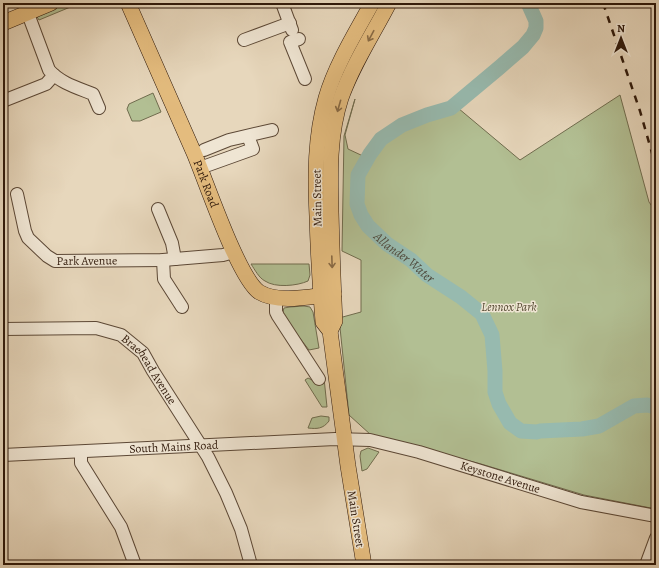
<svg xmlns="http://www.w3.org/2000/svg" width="659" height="568" font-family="Alegreya,serif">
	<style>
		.green { fill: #b2bf93; stroke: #706c4e }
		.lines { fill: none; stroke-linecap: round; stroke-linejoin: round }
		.river { stroke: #97baaf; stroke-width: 15 }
		.minor-casing { stroke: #5c4836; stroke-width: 14 }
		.major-casing { stroke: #2e180a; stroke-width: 16 }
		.minor { stroke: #efe5d3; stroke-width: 12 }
		.major { stroke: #e4bc7e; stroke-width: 15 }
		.rail { stroke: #2e180a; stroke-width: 2.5; stroke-dasharray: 7 7; stroke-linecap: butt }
		.oneway { stroke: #896a44 }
		.labels { text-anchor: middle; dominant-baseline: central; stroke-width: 3; stroke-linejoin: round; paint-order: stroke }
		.street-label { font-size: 12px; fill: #2e180a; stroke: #efe5d3 }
		.park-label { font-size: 12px; font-style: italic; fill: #564a33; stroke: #efe5d3 }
		.water-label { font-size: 13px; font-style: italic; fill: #4e493c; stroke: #efe5d3 }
	</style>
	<rect width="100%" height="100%" fill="#e7d7bc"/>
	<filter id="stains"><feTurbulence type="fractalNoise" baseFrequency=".005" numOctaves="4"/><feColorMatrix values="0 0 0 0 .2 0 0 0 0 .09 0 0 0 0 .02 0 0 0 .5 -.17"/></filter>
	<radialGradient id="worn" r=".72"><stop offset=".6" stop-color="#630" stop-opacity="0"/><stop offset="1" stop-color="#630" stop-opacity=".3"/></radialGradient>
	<path class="green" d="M65,3H80L39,20L36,15Z
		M153,93L161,112L140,121H132L127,109L129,104Z
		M620,95L649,202L656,212V509L584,495L481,464L371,435L349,415L339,318L361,312V260L342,251L344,136L355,99L345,135L348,149L363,156L389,126L458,108L520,160Z
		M251,264H309L310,275L308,281C297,286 275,288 265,281C259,278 255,270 251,264Z
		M304,306L310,307L313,312L319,348L309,350L282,315L284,308L290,307Z
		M308,378L314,381L324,378L327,407H322L305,380Z
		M321,416L329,417V421C323,429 317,429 308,428L312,418Z
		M368,448L379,452L367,469L362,471L360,456L361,451Z"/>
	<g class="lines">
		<path class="river" id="s1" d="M528,3L536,21V28L533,35L523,47L500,67L451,108L427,115L402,125L381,139L370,154L358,175L357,204L361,215L368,226L387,244L411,260L427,275L461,297L482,314L492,335L495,371V392L499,404L510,423L521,431L537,432L540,431L582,429L599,426L634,406L647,405L656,407"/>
		<defs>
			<g id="minor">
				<path d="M24,3L49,70C60,83 78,88 93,94L99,108"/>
				<path d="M282,3L292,30"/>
				<path d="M299,39L290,42L305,79"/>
				<path d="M244,40L290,23"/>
				<path d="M3,101L46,84L54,75"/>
				<path d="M204,150L229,140L272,130"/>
				<path d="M200,168L253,149L248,136"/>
				<path id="s2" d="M17,194L25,231L28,238L47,256L55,261L163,260L223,255L234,252"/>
				<path d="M158,209L172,243L175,259"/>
				<path d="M163,260L164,279L182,307"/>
				<path d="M276,298V312L278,316L319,379"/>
				<path id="s3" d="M3,329L96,328L121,335L143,353L153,371L208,457L226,493L241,529L251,565"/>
				<path d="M81,452V463L121,527L135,565"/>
				<path id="s4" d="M3,455L335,439L370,440L419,452L581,502L656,516"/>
				<path d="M646,565L656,538"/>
			</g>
			<g id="major">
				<path id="s5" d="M128,3C150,53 172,103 194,153C206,181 238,277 259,292C279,304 312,296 334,294"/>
				<path d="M3,23L51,3"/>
				<path d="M330,331L335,321C333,284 332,248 331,212C330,173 329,134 341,98C353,64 373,34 389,3"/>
				<path d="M364,565L348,466L330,331L323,322C320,286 318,251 317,216C315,176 315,137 326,98C335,66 356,32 372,3"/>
			</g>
		</defs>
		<use href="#minor" class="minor-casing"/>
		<use href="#major" class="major-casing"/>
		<use href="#minor" class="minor"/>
		<use href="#major" class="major"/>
		<path class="rail" d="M603,3L640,111L656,167"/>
	</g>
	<defs><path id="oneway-shaft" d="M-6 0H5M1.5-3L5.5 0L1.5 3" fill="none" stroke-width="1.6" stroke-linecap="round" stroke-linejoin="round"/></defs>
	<g class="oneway">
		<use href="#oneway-shaft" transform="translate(371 36) rotate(118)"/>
		<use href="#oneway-shaft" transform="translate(339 106) rotate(106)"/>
		<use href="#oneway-shaft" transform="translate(332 262) rotate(88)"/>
	</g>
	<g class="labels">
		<g class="street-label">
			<text stroke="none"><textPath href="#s5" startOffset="197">Park Road</textPath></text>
			<text transform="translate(317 198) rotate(-91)">Main Street</text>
			<text stroke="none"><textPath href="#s2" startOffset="113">Park Avenue</textPath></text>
			<text stroke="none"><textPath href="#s3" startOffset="164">Braehead Avenue</textPath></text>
			<text stroke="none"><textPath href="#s4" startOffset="171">South Mains Road</textPath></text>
			<text stroke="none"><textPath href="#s4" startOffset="503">Keystone Avenue</textPath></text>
			<text transform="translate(356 519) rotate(81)">Main Street</text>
		</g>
		<g class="park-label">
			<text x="509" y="307">Lennox Park</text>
		</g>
		<g class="water-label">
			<text stroke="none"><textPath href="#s1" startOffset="366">Allander Water</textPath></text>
		</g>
	</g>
	<rect width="659" height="568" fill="none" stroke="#e7d7bc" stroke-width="16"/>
	<rect x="4" y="4" width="651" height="560" fill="none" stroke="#2e180a" stroke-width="2"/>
	<rect x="8" y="8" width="643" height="552" fill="none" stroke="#2e180a"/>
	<g transform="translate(621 38)" stroke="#efe5d3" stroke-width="3" paint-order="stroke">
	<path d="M0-3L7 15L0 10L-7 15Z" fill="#2e180a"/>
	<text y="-6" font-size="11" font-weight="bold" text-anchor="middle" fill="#2e180a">N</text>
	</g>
	<rect width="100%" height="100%" filter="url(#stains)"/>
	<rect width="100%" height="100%" fill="url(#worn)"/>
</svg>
